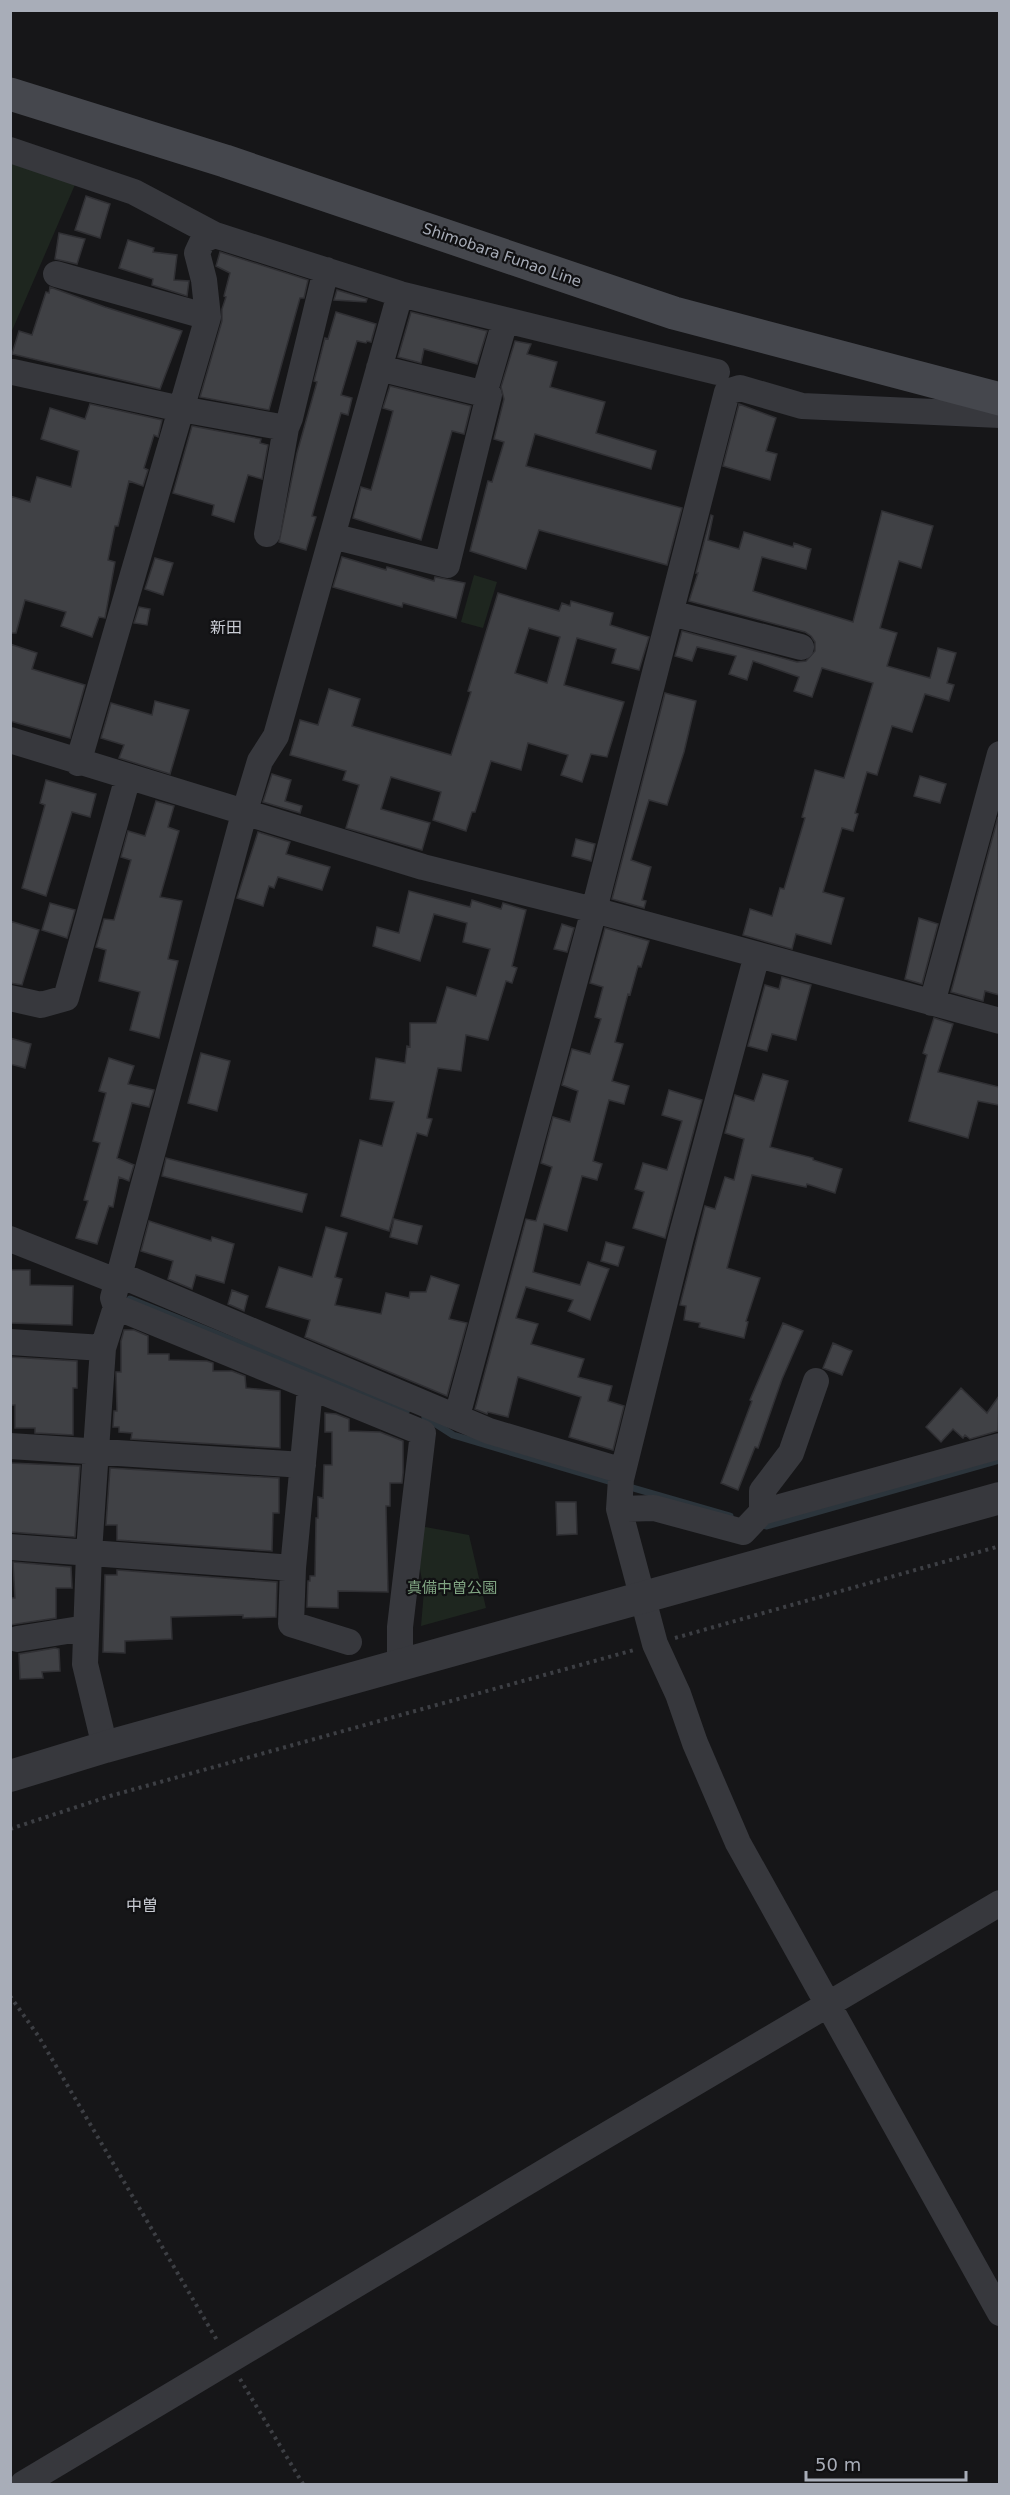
<svg xmlns="http://www.w3.org/2000/svg" width="1010" height="2495" font-family="'DejaVu Sans','Noto Sans JP',sans-serif">
	<style>
		.green { fill: #1e261f }
		.lines { fill: none; stroke-linecap: round; stroke-linejoin: round }
		.stream { stroke: #2c353c; stroke-width: 7 }
		.building { fill: #404145; stroke: #303034; stroke-width: 1.5; fill-rule: evenodd }
		.path { stroke: #3d3f44; stroke-width: 4; stroke-dasharray: 3 4.5; stroke-linecap: butt }
		.minor { stroke: #37383d; stroke-width: 26 }
		.tertiary { stroke: #37383d; stroke-width: 32 }
		.secondary { stroke: #45474d; stroke-width: 33 }
		.labels { text-anchor: middle; dominant-baseline: central; stroke-width: 4.5; stroke-linejoin: round; paint-order: stroke }
		.street-label { font-size: 15px; fill: #a8adb8; stroke: #111113 }
		.park-label { font-size: 15px; fill: #7fa381; stroke: #111113 }
		.neighbourhood-label { font-size: 16px; fill: #c9ccd4; stroke: #111113 }
	</style>
	<rect width="100%" height="100%" fill="#161618"/>
	<path class="green" d="M11,158L77,180L11,333Z
		M474,575L497,582L483,628L461,622Z
		M420,1526L469,1535L486,1608L421,1626L424,1591L417,1553Z"/>
	<g class="lines">
		<path class="stream" d="M130,1299L407,1410
			M425,1417L453,1435L615,1483
			M626,1486L730,1516
			M758,1524L767,1526L1000,1460"/>
	</g>
	<path class="building" d="M86,196L110,204L100,238L75,230Z
		M59,233L85,239L77,264L55,259Z
		M128,240L154,248L153,252L177,255L174,280L189,281L187,296L152,285L153,279L119,268Z
		M220,252L308,280L304,298H300L269,410L200,397L222,321V309L226,297L224,296L230,273L216,266Z
		M50,287L105,307L182,331L160,389L12,354L19,331L32,335L46,292L49,293Z
		M337,290L367,299L366,302L334,300Z
		M336,312L376,324L371,342L367,341L366,343L357,341L341,395L352,398L348,415L341,413L312,516L316,517L306,550L279,542L297,453L317,382L314,381L325,338L328,339Z
		M411,312L487,331L477,364L424,349L421,363L398,357Z
		M515,341L531,344L527,354L557,362L550,387L605,402L596,433L656,451L651,469L535,434L526,466L682,508L667,565L539,530L526,569L470,551L488,481L492,482L504,442L494,439L504,399L501,387Z
		M390,386L471,406L464,434L452,431L421,540L353,518L361,487L371,490L386,437L393,411L383,408Z
		M90,404L162,420L158,437L154,435L144,468L148,470L143,486L129,481L118,526H115L108,560L115,562L105,618L99,617L92,637L61,626L66,612L25,600L16,633H10V496L30,502L37,477L71,487L79,451L41,439L50,408L85,419Z
		M739,404L776,418L766,451L777,454L770,480L723,466Z
		M192,426L261,439L260,443L268,445L262,479L248,475L234,522L212,515L214,505L173,493Z
		M882,511L933,526L921,568L899,561L880,628L897,633L887,666L930,678L938,648L956,653L947,683L954,685L949,701L925,694L912,732L892,726L877,775L867,772L855,813L858,814L853,831L842,828L823,892L844,898L831,944L796,934L792,949L743,935L750,909L772,916L780,888L784,889L805,818L802,817L815,770L844,778L873,683L822,668L812,697L794,691L799,677L753,661L747,680L729,674L736,656L697,647L692,661L675,656L682,631L797,662L806,661L815,651V642L811,636L805,632L689,601L698,573H696L711,515L713,516L708,540L739,549L744,532L793,547L794,543L811,549L806,569L762,557L753,591L853,622Z
		M342,557L386,570L387,567L434,581L435,577L465,583L456,618L403,603L402,607L333,587Z
		M155,558L173,563L163,595L145,589Z
		M498,593L559,611L562,603L570,606L571,601L613,613L610,625L649,637L639,670L612,663L616,649L577,638L564,685L624,702L607,757L591,754L582,782L561,775L568,755L528,743L521,770L491,761L475,812H472L466,831L433,820L441,792L391,777L381,809L430,823L422,850L346,828L359,785L343,780L346,771L290,755L300,720L318,725L329,689L360,699L352,726L451,755L471,692L468,691ZM529,628L560,637L547,683L515,673Z
		M139,607L150,609L147,625L134,623Z
		M10,644L37,653L32,669L85,685L70,738L10,721Z
		M665,693L696,701L684,752L667,805L649,800L631,860L651,867L642,900L646,901L644,908L612,899Z
		M155,701L189,710L170,774L119,758L124,745L101,738L111,703L152,715Z
		M272,774L291,780L285,801L302,806L300,813L263,802Z
		M920,776L946,784L940,803L914,796Z
		M46,780L96,794L90,817L72,812L46,896L22,888L45,805L40,803Z
		M156,801L174,806L168,827L179,831L160,897L182,901L168,959L178,961L159,1038L130,1030L140,992L99,981L106,950L96,947L104,919L114,920L131,860L121,857L128,831L145,836Z
		M998,817L999,995L985,991L983,1001L951,992Z
		M258,832L290,842L286,854L330,867L322,890L278,877L274,888L269,886L263,906L237,898Z
		M576,839L595,844L591,861L572,856Z
		M409,891L470,907L472,900L501,909L503,903L526,910L512,966L517,968L512,983L506,981L488,1040L466,1035L461,1071L438,1068L427,1118L432,1119L427,1136L417,1133L389,1231L341,1216L360,1140L382,1146L394,1102L370,1099L376,1058L405,1063L407,1046L410,1047V1023H436L447,987L476,996L490,949L463,942L467,923L434,914L420,961L373,946L377,927L399,933Z
		M50,903L75,910L67,938L42,930Z
		M919,918L938,924L922,984L905,979Z
		M10,921L39,930L22,985L10,983Z
		M562,924L574,928L567,952L554,949Z
		M605,928L649,941L641,967L638,966L630,995L628,994L615,1042L623,1044L612,1081L629,1086L624,1104L609,1100L593,1161L602,1164L597,1180L582,1176L567,1231L544,1224L533,1272L580,1285L588,1262L609,1269L590,1320L568,1311L573,1300L526,1287L516,1318L538,1324L531,1344L584,1359L578,1377L612,1386L608,1401L624,1406L613,1450L569,1437L581,1397L518,1377L508,1417L488,1412L487,1414L475,1409L526,1219L536,1221L552,1167L541,1163L553,1117L570,1122L578,1091L562,1085L572,1049L590,1054L601,1019L595,1017L603,987L590,983Z
		M782,977L811,985L796,1040L772,1034L767,1051L748,1046L765,985L779,989Z
		M934,1018L953,1024L938,1072L999,1087V1105L978,1101L968,1138L909,1121L927,1055L923,1053Z
		M10,1038L31,1044L25,1068L10,1064Z
		M201,1053L230,1061L217,1111L188,1103Z
		M109,1058L134,1066L128,1084L154,1090L149,1107L132,1103L117,1158L134,1165L129,1181L119,1177L113,1207L109,1206L97,1244L76,1238L88,1201L84,1200L100,1143L93,1141L106,1093L99,1091Z
		M763,1074L788,1081L770,1147L813,1158V1160L842,1169L835,1193L807,1184L806,1187L752,1175L727,1268L760,1278L746,1321L748,1322L744,1338L699,1327L700,1323L684,1320L686,1306L680,1305L705,1206L715,1209L725,1177L734,1180L744,1139L725,1133L735,1095L754,1101Z
		M669,1090L702,1100L665,1238L633,1228L644,1192L635,1189L643,1163L667,1170L682,1121L662,1115Z
		M166,1158L307,1194L302,1212L162,1176Z
		M394,1219L422,1226L417,1244L390,1237Z
		M149,1221L211,1241L212,1237L234,1244L224,1283L196,1275L192,1289L168,1279L173,1261L141,1251Z
		M326,1227L347,1233L335,1277L342,1279L335,1305L381,1314L386,1293L409,1298L410,1292H426L431,1276L459,1285L449,1319L467,1323L447,1396L305,1337L310,1320L266,1307L279,1267L312,1277Z
		M606,1242L624,1247L618,1266L601,1261Z
		M10,1270H30V1285L73,1286L72,1325L10,1323Z
		M232,1290L248,1296L244,1311L228,1304Z
		M783,1323L803,1331L782,1379L758,1448L755,1447L738,1490L721,1483L752,1401L750,1400Z
		M124,1330H134L148,1336V1354H169V1360L207,1361L213,1363V1371H232L245,1376L246,1388L280,1391V1448L131,1439L132,1433L119,1432V1427H113L114,1411H117L116,1372H121V1341Z
		M833,1343L852,1351L842,1375L823,1368Z
		M10,1357L77,1361V1388H73V1435L35,1433V1428H15V1405H10Z
		M961,1388L987,1413L999,1396L998,1431L970,1439L965,1435L963,1438L953,1429L941,1442L926,1427Z
		M325,1413L336,1414L349,1419V1431L380,1432L403,1441V1473L402,1483H390V1506H386L388,1592L338,1591V1608L307,1607L308,1581H310V1576H315L316,1518H318V1497L323,1498L324,1465H332V1432H325Z
		M10,1463L80,1466L75,1537L10,1532Z
		M110,1468L279,1478V1513H273L272,1551L117,1540V1525H106Z
		M556,1502H576L577,1534L557,1535Z
		M13,1562L71,1567L72,1588H56V1618L10,1625V1598H15Z
		M117,1570L277,1582L276,1617L243,1618V1615L171,1617L172,1639L125,1641V1653L103,1652L105,1575H117Z
		M55,1648L59,1649L60,1671L42,1672L43,1678L20,1679L19,1654Z"/>
	<g class="lines">
		<path class="path" d="M675,1638L1000,1546
			M10,1829L110,1796L634,1650
			M10,1996L39,2037L218,2342
			M240,2379L303,2484"/>
		<path class="minor" d="M10,150L134,192L215,235L400,294L717,372
			M56,274L208,317
			M13,372L181,409L286,428L290,418L326,270
			M484,394L505,321
			M267,534L286,428
			M332,536L447,565L489,395L379,368
			M671,613L801,647
			M10,740L423,867L594,910L1000,1021
			M78,763L208,317L204,280L197,253L203,240L215,235
			M757,955L681,1237L621,1479L619,1509L655,1644L678,1694L695,1743L738,1843L1000,2313
			M10,998L41,1005L66,998L128,777
			M932,1003L1000,754
			M10,1239L106,1277L120,1275L489,1431L623,1471
			M116,1307L423,1433L400,1627V1664
			M10,1342L103,1348
			M453,1415L460,1405L594,910L727,392L740,388L802,406L1000,415
			M10,1446L303,1465
			M619,1509L654,1508L743,1532L762,1512L1000,1446
			M762,1512V1491L791,1453L816,1381
			M10,1547L293,1568L291,1624L349,1642
			M293,1568L310,1388
			M17,1639L86,1628
			M105,1747L85,1664L89,1552L103,1348L116,1307L113,1298L244,814L260,761L276,736L400,294
			M23,2484L571,2156L1000,1903"/>
		<path class="tertiary" d="M10,1776L105,1747L1000,1498"/>
		<path class="secondary" d="M10,94L225,161L674,313L1000,399"/>
	</g>
	<g class="labels">
		<g class="street-label">
			<text transform="translate(502 255) rotate(19)">Shimobara Funao Line</text>
		</g>
		<g class="park-label">
			<text x="452" y="1588">真備中曽公園</text>
		</g>
		<g class="neighbourhood-label">
			<text x="226" y="627">新田</text>
			<text x="142" y="1905">中曽</text>
		</g>
	</g>
	<rect width="1010" height="2495" fill="none" stroke="#a8adb8" stroke-width="24"/>
	<path d="M806 2471v9h160v-9" fill="none" stroke="#a8adb8" stroke-width="3"/>
	<text x="815" y="2471" font-size="18" fill="#a8adb8" stroke="#111113" stroke-width="4.5" paint-order="stroke">50 m</text>
</svg>
